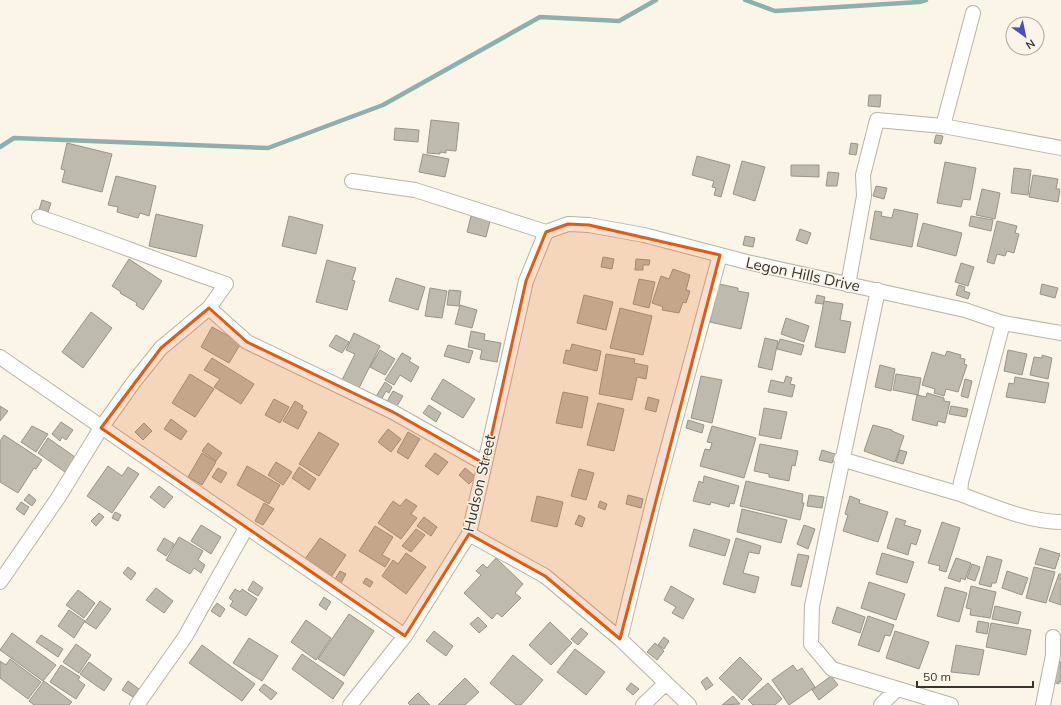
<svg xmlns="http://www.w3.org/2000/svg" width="1061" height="705" font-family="Mulish,sans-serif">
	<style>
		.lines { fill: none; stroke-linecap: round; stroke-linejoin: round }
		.stream { stroke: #8bb0ae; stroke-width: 4.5 }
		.building { fill: #bebaac; stroke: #989487 }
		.minor-casing { stroke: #b8b4a6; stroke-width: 16 }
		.minor { stroke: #fff; stroke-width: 14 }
		.marked { fill: #e8590c; fill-opacity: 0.2; stroke: #e8590c; stroke-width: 3; stroke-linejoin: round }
		.labels { text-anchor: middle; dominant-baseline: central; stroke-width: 3; stroke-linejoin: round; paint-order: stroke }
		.street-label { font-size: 15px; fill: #36342e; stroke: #faf5e7 }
	</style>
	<rect width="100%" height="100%" fill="#faf5e7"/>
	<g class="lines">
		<path class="stream" d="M745,0L775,11L919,2L926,0
			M0,147L14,138L268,148L383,105L540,17L619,21L656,0"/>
	</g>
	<path class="building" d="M869,95H881L880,107L868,106Z
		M431,120L459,123L456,151L446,150V153L440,152V154L427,153Z
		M395,128L419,130L418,142L394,140Z
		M936,135L943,136L941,144L934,143Z
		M67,143L112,154L102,192L62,182L65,170L61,169Z
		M851,143L858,144L856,155L849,154Z
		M423,154L449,159L445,177L419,172Z
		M697,156L730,165L721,197L714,195L716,188L712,187L714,181L692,175Z
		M742,161L765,167L755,201L733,194Z
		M945,162L976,168L970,200L963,199L961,207L937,203Z
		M791,165H819V177L791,176Z
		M1014,168L1031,170L1028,195L1011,193Z
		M828,172L839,173L837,186H826Z
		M1033,175L1058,179L1056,189H1060L1058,202L1029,197Z
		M116,176L156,186L149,216L140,213L138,218L117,212L118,207L108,205Z
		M876,186L887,188L884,199L873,196Z
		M982,189L1000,193L995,219L976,215Z
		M42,200L51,203L48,212L39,210Z
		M894,209L918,214L912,247L870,239L875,211L882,212L881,216L892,218Z
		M156,214L203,225L196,257L149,246Z
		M289,216L323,225L316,254L282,246Z
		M471,216L490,221L486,237L467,232Z
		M971,216L993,220L991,231L969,226Z
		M997,221L1017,226L1015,233L1019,234L1014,253L1007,251L1005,256L997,254L994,264L987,262Z
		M923,223L962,233L956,256L917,246Z
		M800,229L811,233L807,244L796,240Z
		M745,236L755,238L753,247L743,245Z
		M603,257L614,259L612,269L601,267Z
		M129,259L162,281L143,310L136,305L137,303L120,293L121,292L112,286Z
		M636,259L650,260L649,265H643V270H635Z
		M327,260L356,268L352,280L355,281L347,310L316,302Z
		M961,263L974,267L968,286L955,282Z
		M673,269L690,275L686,290L690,291L686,303L683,302L679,313L662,310L663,307L652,303L661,276L669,279Z
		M396,278L425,287L418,310L389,301Z
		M639,279L655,282L649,308L633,304Z
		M719,284L738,288V291L749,293L741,329L710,322Z
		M1042,284L1058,288L1055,298L1040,294Z
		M959,285L965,287L964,291L970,293L968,299L956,295Z
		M430,288L447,291L442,318L425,316Z
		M449,290L461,291L459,306L447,305Z
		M584,295L613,302L606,330L577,323Z
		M817,295L825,297L823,304L815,303Z
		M824,301L843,304L840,320L851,322L845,353L815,347Z
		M460,305L477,310L472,328L455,324Z
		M620,308L652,316L643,355L610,348Z
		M91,312L112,328L83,368L62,352Z
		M786,318L809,326L804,342L781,334Z
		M212,327L241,343L229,363L201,347Z
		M471,331L485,334L484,340L501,343L497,362L480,359L482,350L468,347Z
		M354,333L380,346L359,388L342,380L355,354L346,350Z
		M336,335L349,342L342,353L329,346Z
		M765,338L778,341L772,370L758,367Z
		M780,339L804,345L801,355L777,349Z
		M572,344L601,351L597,371L563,363L566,350L570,351Z
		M448,345L473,351L469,363L444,356Z
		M380,350L395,359L385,375L370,367Z
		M1008,350L1027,354L1022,375L1004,371Z
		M947,351L961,355L960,358L965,359L964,364L967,365L958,392L946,389L944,396L934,393L935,389L922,385L932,352L945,356Z
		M402,353L411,358L409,361L419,367L411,382L400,375L394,385L385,380Z
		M606,354L635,359L634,363L648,366L646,379L637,377L632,400L599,394Z
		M1042,355L1052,358L1048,379L1030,375L1034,357L1042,358Z
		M212,358L254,384L241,404L214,387L220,379L204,370Z
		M880,365L895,369L891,391L875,387Z
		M190,374L214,389L195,417L172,403Z
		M896,374L921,378L918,395L893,390Z
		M701,376L722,380L712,423L691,418Z
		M786,376L792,378L790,384L795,385L792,397L768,392L771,380L784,383Z
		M1015,377L1049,383L1045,403L1006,397L1009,383L1014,384Z
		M443,379L475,399L463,418L431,399Z
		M965,379L972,381L968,398L961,396Z
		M385,382L392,387L389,393L386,391L380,402L375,398Z
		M393,391L403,396L394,411L385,405Z
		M563,392L588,397L582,428L556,423Z
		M927,393L944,398V401L950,402L945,423L938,421L937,426L912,420L917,395L926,397Z
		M648,397L659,400L656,412L645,409Z
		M274,399L289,407L280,423L265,415Z
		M295,401L303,406L302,409L307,412L298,429L283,421Z
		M598,403L624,409L614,451L587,445Z
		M429,405L441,413L436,422L423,413Z
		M0,406L8,411L0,421Z
		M951,406L968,409L966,417L949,414Z
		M764,408L787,412L781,439L759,435Z
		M171,419L187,431L181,440L164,429Z
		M688,420L704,425L702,433L686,428Z
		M61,422L73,430L66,440L62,437L60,441L52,434Z
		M144,423L152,431L143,440L135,432Z
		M873,425L892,430V431L904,436L895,462L864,451Z
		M32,426L48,434L36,452L21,442Z
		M712,426L756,438L744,478L700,466L705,449L710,450L712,443L707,442Z
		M388,429L401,439L391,452L378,442Z
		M319,432L339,444L319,476L299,464Z
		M408,432L420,439L408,459L397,452Z
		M4,435L42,460L36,469L34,468L18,493L0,482V441Z
		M48,438L75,457L65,472L38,453Z
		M208,443L222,453L216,461L202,451Z
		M760,444L798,451L795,466L792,465L789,481L769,477V474L754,471Z
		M822,450L835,454L832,463L819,460Z
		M900,450L907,452L903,464L896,462Z
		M202,453L216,462L202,485L188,477Z
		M435,453L448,462L438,475L425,466Z
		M276,462L292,472L283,485L268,475Z
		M108,466L122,476L128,467L139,474L112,513L87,496Z
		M247,466L280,485L269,504L237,485Z
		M299,467L316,479L309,490L292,478Z
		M218,468L227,473L221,483L212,477Z
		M465,468L476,477L469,484L459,475Z
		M579,469L594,473L586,500L571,496Z
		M704,476L739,486L734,504L730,503L729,507L711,502L710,505L693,501L699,481L703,483Z
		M746,481L803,494L802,503H804L800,520L740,506Z
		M159,486L173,497L164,508L150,497Z
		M29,494L36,500L32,506L24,500Z
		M628,495L643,499L641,508L626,504Z
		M809,495L824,497L822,508L807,506Z
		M537,496L563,502L557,527L531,521Z
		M850,496L860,500L859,503L888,512L878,542L843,531L848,515L845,514Z
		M406,499L417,506L411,514L417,518L401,539L378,523L393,501L400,506Z
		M600,501L607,504L605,510L598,507Z
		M21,502L29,507L24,515L16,509Z
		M264,503L274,509L263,525L255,521Z
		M742,509L787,520L781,543L737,532Z
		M115,512L121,515L118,521L112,518Z
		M99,513L104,517L96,526L91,521Z
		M579,515L585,518L582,527L575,524Z
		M424,517L437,527L431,536L417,526Z
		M896,518L906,521L904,525L921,530L916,545L911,543L908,555L887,548Z
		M942,522L960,528L946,572L939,570L940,566L928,563Z
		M201,525L221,537L211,554L191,541Z
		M804,525L815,529L808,549L797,544Z
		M375,526L393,537L382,555L390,559L385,567L359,551Z
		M416,529L425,535L411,552L402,546Z
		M694,529L730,540L725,556L689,546Z
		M179,537L203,551L198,560L205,565L201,573L194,568L190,574L166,560Z
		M164,538L174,544L166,556L157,550Z
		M320,538L346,555L331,577L305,559Z
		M736,538L761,546L759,554L749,552L743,573L759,577L755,593L723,584Z
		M1040,548L1060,554L1055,569L1035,564Z
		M406,553L426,567L406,594L382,576L393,560L398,564Z
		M882,553L914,562L907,583L876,574Z
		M798,554L809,556L801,587L791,585Z
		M987,556L1002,560L996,583H992L991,587L979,584Z
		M496,558L523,584L515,593L521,598L502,617L497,613L492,619L464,593L481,575L476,571L483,564L487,568Z
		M956,558L971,563L965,580L961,578L960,582L948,578Z
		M972,564L980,567L975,581L967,578Z
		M128,567L136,573L131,580L123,573Z
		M1034,567L1055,572L1046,603L1026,598Z
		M340,571L346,574L341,583L335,579Z
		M1007,571L1028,578L1022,595L1002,588Z
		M1059,574H1061V605L1049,601Z
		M366,578L373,582L370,587L363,583Z
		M253,581L263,588L258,596L248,590Z
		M869,582L905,594L896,620L861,608Z
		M671,586L694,599L683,619L672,613L676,607L664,600Z
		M971,586L996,592L990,618L970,615L971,609L966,608Z
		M945,587L967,593L959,622L937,616Z
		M156,588L173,601L164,613L146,600Z
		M235,589L240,592L242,589L257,599L246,616L230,606L233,601L229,598Z
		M78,590L95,603L84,618L66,605Z
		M324,597L331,602L326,610L319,605Z
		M100,601L111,609L96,629L85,622Z
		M217,603L225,609L220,617L211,611Z
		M995,606L1021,612L1018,624L992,619Z
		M837,607L865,617L860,633L832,623Z
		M69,610L85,621L74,638L58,626Z
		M349,614L374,631L344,676L318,659Z
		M868,616L894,625L890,636L885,635L879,652L858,645Z
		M478,617L487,626L479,633L470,624Z
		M306,620L331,638L316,660L291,642Z
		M978,621L989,623L987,634L976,632Z
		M550,622L572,643L551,665L529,645Z
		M991,623L1031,630L1026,655L986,647Z
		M581,628L588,634L578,645L571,639Z
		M434,631L453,646L446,656L426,641Z
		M895,631L929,642L919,669L886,658Z
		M12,633L56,665L43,681L0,650Z
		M41,635L63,649L58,657L36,642Z
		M664,637L669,641L664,649L658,645Z
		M249,638L278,656L262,681L233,663Z
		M655,643L664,651L657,660L647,652Z
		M76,644L91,655L79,673L63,662Z
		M202,645L255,684L242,701L189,663Z
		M956,645L984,650L979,675L951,672Z
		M575,649L605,672L586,695L557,672Z
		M302,654L344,683L333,699L292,669Z
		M513,655L543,680L521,705H516L490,683Z
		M740,657L762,679L742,700L719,678Z
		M10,659L41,682L28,699L0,678V661L6,665Z
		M89,662L112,679L104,691L80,674Z
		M1059,662H1061V682L1059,681V684L1053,682Z
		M61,665L80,677L78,680L85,685L76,699L50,682Z
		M793,665L797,671L802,668L815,687L789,705L772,680Z
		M831,676L838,685L819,700L812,690Z
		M707,677L713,685L706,690L701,682Z
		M465,678L479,692L465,705H438Z
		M44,681L72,702L69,705H34L29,701Z
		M128,681L139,689L133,697L122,690Z
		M631,683L639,689L633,695L626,689Z
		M768,683L782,699L775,705H753L748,700Z
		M264,684L277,693L271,700L259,690Z
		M418,693L430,705H410L408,703Z
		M733,696L740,704L722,705Z"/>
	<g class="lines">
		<defs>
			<path id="minor" d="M943,126L973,13
				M352,181L415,190L546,232
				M546,232L568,224L589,225L644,235L747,262L965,310L1003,323L1061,333
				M848,285L864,196L863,175L877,120L943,126L1061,148
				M878,290L812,606L811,644L832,669L951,705
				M209,308L247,342L393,412L485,464
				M1003,323L961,482L960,494C990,505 1028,522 1061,522
				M0,357L405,636
				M841,459L960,494
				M469,534L545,576L620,639L689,705
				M0,582L58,498L101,428L133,383L161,348L209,308L226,284C163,263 102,238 39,217
				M620,639L654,499L720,255
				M137,705L185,637L246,528
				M350,705L405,636L469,534L526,281L546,232
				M643,705L666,683
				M881,705L897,689
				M1043,705L1053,655V637"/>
		</defs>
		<use href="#minor" class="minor-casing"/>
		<use href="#minor" class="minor"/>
	</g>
	<path class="marked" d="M568,224L589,225L720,255L620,639L545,576L469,534L405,636L101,428L161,348L209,308L247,342L393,412L485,464L526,281L546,232Z"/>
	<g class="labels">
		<g class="street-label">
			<text transform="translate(803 274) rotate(12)">Legon Hills Drive</text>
			<text transform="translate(479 483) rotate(-77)">Hudson Street</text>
		</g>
	</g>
	<g transform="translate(1025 36) rotate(147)"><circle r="19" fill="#faf5e7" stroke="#aca89d"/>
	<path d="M0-3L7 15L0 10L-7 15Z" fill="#494cc2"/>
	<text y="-6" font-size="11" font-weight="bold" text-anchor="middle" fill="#36342e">N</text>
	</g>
	<path d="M917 681v6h116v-6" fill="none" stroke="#36342e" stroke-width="2"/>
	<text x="923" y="681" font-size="12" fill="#36342e" stroke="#faf5e7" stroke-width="3" paint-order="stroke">50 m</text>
</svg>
